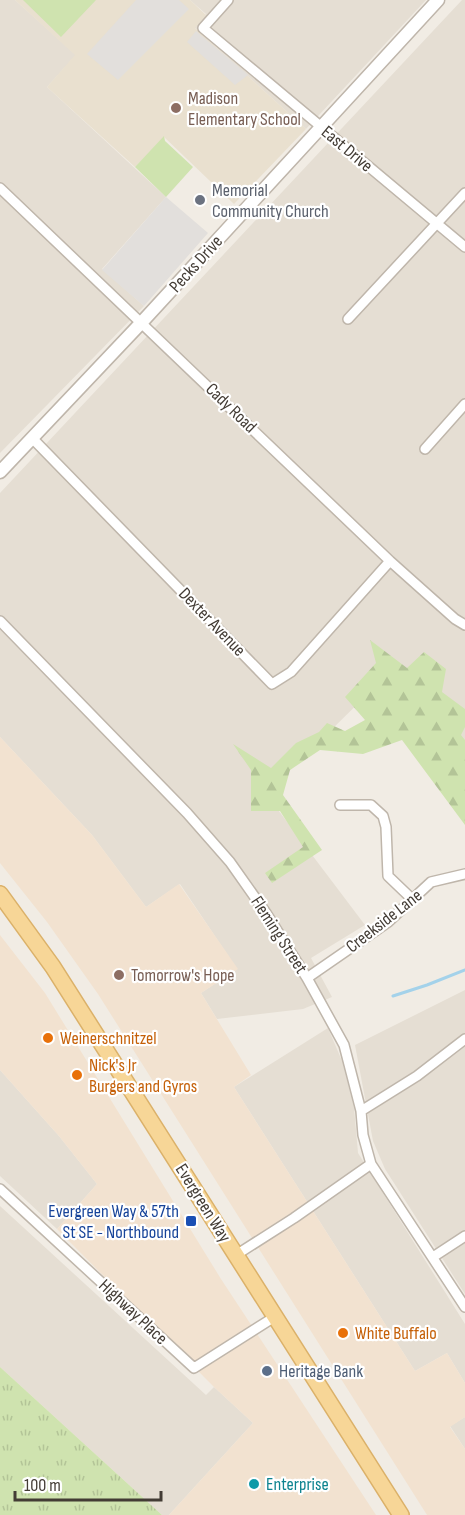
<svg xmlns="http://www.w3.org/2000/svg" width="465" height="1515" font-family="'Sofia Sans Condensed',sans-serif">
	<style>
		.residential { fill: #e5ded3 }
		.commercial { fill: #f2e2d0 }
		.education { fill: #e9e0cf }
		.grass { fill: url(#grass-tufts) }
		.forest { fill: url(#forest-firs) }
		.park { fill: #cfe3af }
		.parking { fill: #e2dfdc }
		.lines { fill: none; stroke-linecap: round; stroke-linejoin: round }
		.stream { stroke: #a4d2ea; stroke-width: 3 }
		.minor-casing { stroke: #bfb6ab; stroke-width: 12 }
		.tertiary-casing { stroke: #bfb6ab; stroke-width: 15 }
		.primary-casing { stroke: #dbb169; stroke-width: 18 }
		.minor { stroke: #fff; stroke-width: 9 }
		.tertiary { stroke: #fff; stroke-width: 12 }
		.primary { stroke: #f7d697; stroke-width: 15 }
		.education-dot { fill: #8d6e63; stroke: #fff; stroke-width: 2 }
		.worship-dot { fill: #6b7280; stroke: #fff; stroke-width: 2 }
		.food-dot { fill: #e8710a; stroke: #fff; stroke-width: 2 }
		.transit-dot { fill: #1a4fb4; stroke: #fff; stroke-width: 2 }
		.service-dot { fill: #5c6f8a; stroke: #fff; stroke-width: 2 }
		.culture-dot { fill: #0f9aa8; stroke: #fff; stroke-width: 2 }
		.labels { text-anchor: middle; dominant-baseline: central; stroke-width: 4.5; stroke-linejoin: round; paint-order: stroke }
		.education-label { font-size: 18px; fill: #785e54; stroke: #fff; text-anchor: start }
		.street-label { font-size: 18px; fill: #433c35; stroke: #fff }
		.worship-label { font-size: 18px; fill: #5b616d; stroke: #fff; text-anchor: start }
		.food-label { font-size: 18px; fill: #c56008; stroke: #fff; text-anchor: start }
		.transit-label { font-size: 18px; fill: #164399; stroke: #fff; text-anchor: end }
		.service-label { font-size: 18px; fill: #4e5e75; stroke: #fff; text-anchor: start }
		.culture-label { font-size: 18px; fill: #0d838f; stroke: #fff; text-anchor: start }
	</style>
	<defs>
		<pattern id="grass-tufts" width="24" height="20" patternUnits="userSpaceOnUse" patternTransform="scale(1.5)"><rect width="24" height="20" fill="#cfe3af"/><path d="M3 7l-1-3M5 7V3M7 7l1-3M15 17l-1-3M17 17v-4M19 17l1-3" fill="none" stroke="#b3c497"/></pattern>
		<pattern id="forest-firs" width="22" height="20" patternUnits="userSpaceOnUse" patternTransform="scale(1.5)"><rect width="22" height="20" fill="#cfe3af"/><path d="M5 1l3.5 6h-7zM16 11l3.5 6h-7z" fill="#b3c497"/></pattern>
	</defs>
	<rect width="100%" height="100%" fill="#f1ece4"/>
	<path class="residential" d="M0,0H15L76,55L47,87L166,197L102,269L144,306L0,453Z
		M190,0H426L306,129L194,27L206,14Z
		M462,0H465V753L384,678L266,794L365,925L311,958L332,997L303,1009L217,1019L201,993L237,969L180,884L146,907L92,835L0,737V493Z
		M465,990V1294L385,1169L373,1141L355,1045Z
		M328,1028L342,1061L354,1108L358,1153L465,1324V1383L447,1353L415,1371L234,1087Z
		M0,1070L59,1136L97,1184L57,1229L0,1176Z
		M0,1206L206,1395L214,1387L253,1423L169,1515H162L0,1367Z
		M465,1417V1449L450,1426Z"/>
	<path class="commercial" d="M0,737L92,835L146,907L179,884L238,969L201,993L251,1075L234,1087L415,1371L447,1353L465,1383V1417L450,1427L465,1449V1515H427L98,994L47,922L0,863Z
		M0,935L45,993L221,1279L376,1515H169L253,1423L214,1387L57,1229L97,1184L59,1136L0,1070Z"/>
	<path class="education" d="M15,0H190L206,15L195,28L306,129L234,204L164,137L135,167L47,87L75,55Z"/>
	<path class="grass" d="M0,1367L162,1515H0Z"/>
	<path class="forest" d="M370,640L407,668L424,652L446,669L442,692L465,709V727L461,735L465,740V825L402,740L363,754L320,750L290,770L283,795L322,850L272,883L265,873L303,847L280,811H251V770L233,744L271,768L296,743L319,732L327,723L345,731L365,720L345,697L376,663Z"/>
	<path class="park" d="M23,0H96L61,37Z
		M164,136L165,141L193,167L166,197L135,167Z"/>
	<path class="parking" d="M136,0H179L189,9L118,80L87,54Z
		M196,31L248,75L235,85L187,42Z
		M166,197L208,233L144,306L102,270Z"/>
	<g class="lines">
		<path class="stream" d="M393,996L427,985L465,970"/>
		<defs>
			<path id="minor" d="M228,0L203,28L465,247
				M0,188L390,561L455,619L465,625
				M348,319L465,193
				M33,439L272,684L291,672L390,561
				M425,449L465,404
				M0,621L187,813L230,862L266,913L307,978L344,1045L361,1111L363,1135L371,1164L465,1307
				M340,805H371L383,816L386,827L388,876L412,899
				M307,978L388,922L431,882L465,874
				M361,1111L417,1076L465,1039
				M0,1189L194,1368L276,1316
				M236,1255L294,1218L371,1164
				M433,1257L465,1236"/>
			<path id="tertiary" d="M0,472L142,322L438,0"/>
			<path id="primary" d="M0,894L53,967L401,1515"/>
		</defs>
		<use href="#minor" class="minor-casing"/>
		<use href="#tertiary" class="tertiary-casing"/>
		<use href="#primary" class="primary-casing"/>
		<use href="#minor" class="minor"/>
		<use href="#tertiary" class="tertiary"/>
		<use href="#primary" class="primary"/>
	</g>
	<g class="education-dot">
		<circle cx="176" cy="108" r="6"/>
		<circle cx="119" cy="975" r="6"/>
	</g>
	<circle class="worship-dot" cx="200" cy="200" r="6"/>
	<g class="food-dot">
		<circle cx="48" cy="1038" r="6"/>
		<circle cx="77" cy="1075" r="6"/>
		<circle cx="343" cy="1333" r="6"/>
	</g>
	<rect class="transit-dot" x="185" y="1215" width="12" height="12" rx="3"/>
	<circle class="service-dot" cx="267" cy="1371" r="6"/>
	<circle class="culture-dot" cx="254" cy="1484" r="6"/>
	<g class="labels">
		<g class="education-label">
			<text x="188" y="98">Madison<tspan x="188" dy="21">Elementary School</tspan></text>
			<text x="131" y="975">Tomorrow's Hope</text>
		</g>
		<g class="street-label">
			<text transform="translate(347 149) rotate(40)">East Drive</text>
			<text transform="translate(196 264) rotate(-48)">Pecks Drive</text>
			<text transform="translate(231 408) rotate(44)">Cady Road</text>
			<text transform="translate(212 622) rotate(46)">Dexter Avenue</text>
			<text transform="translate(384 921) rotate(-38)">Creekside Lane</text>
			<text transform="translate(279 935) rotate(57)">Fleming Street</text>
			<text transform="translate(203 1203) rotate(58)">Evergreen Way</text>
			<text transform="translate(133 1312) rotate(43)">Highway Place</text>
		</g>
		<g class="worship-label">
			<text x="212" y="190">Memorial<tspan x="212" dy="21">Community Church</tspan></text>
		</g>
		<g class="food-label">
			<text x="60" y="1038">Weinerschnitzel</text>
			<text x="89" y="1065">Nick's Jr<tspan x="89" dy="21">Burgers and Gyros</tspan></text>
			<text x="355" y="1333">White Buffalo</text>
		</g>
		<g class="transit-label">
			<text x="179" y="1211">Evergreen Way &amp; 57th<tspan x="179" dy="21">St SE - Northbound</tspan></text>
		</g>
		<g class="service-label">
			<text x="279" y="1371">Heritage Bank</text>
		</g>
		<g class="culture-label">
			<text x="266" y="1484">Enterprise</text>
		</g>
	</g>
	<path d="M15 1491v9h146v-9" fill="none" stroke="#433c35" stroke-width="3"/>
	<text x="24" y="1491" font-size="18" fill="#433c35" stroke="#ffffff" stroke-width="4.5" paint-order="stroke">100 m</text>
</svg>
